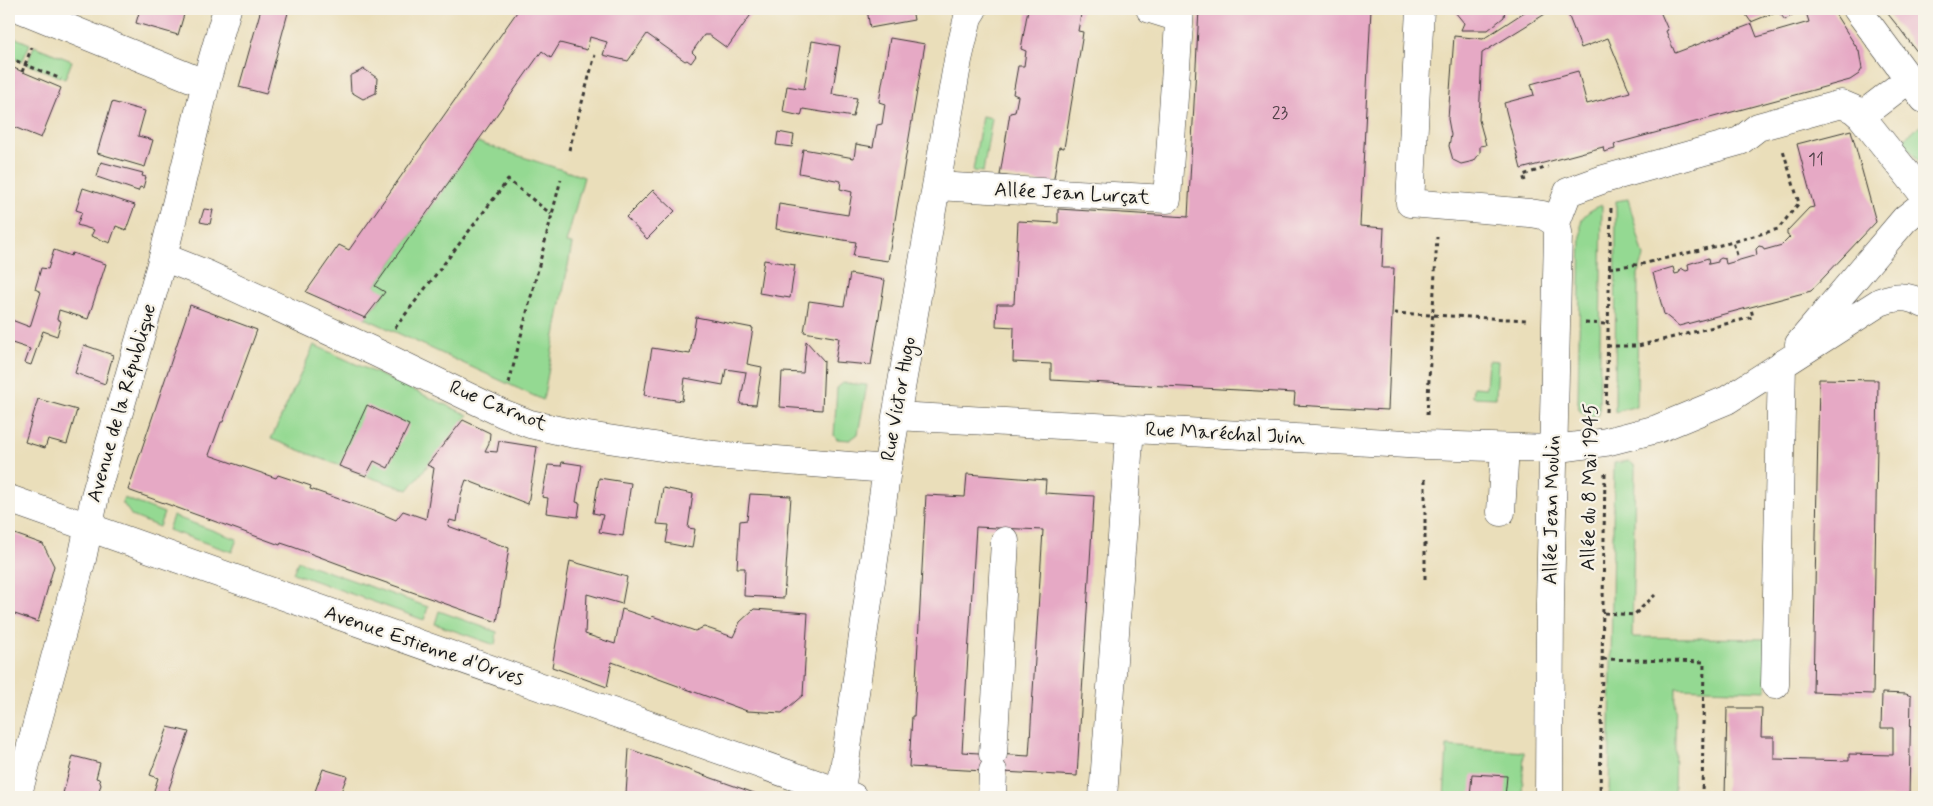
<svg xmlns="http://www.w3.org/2000/svg" width="1933" height="806" font-family="Mynerve,sans-serif">
	<style>
		.green { fill: #94d992; stroke: #587a57 }
		.building { fill: #e6a9c5; fill-rule: evenodd }
		.lines { fill: none; stroke-linecap: round; stroke-linejoin: round }
		.minor-casing { stroke: #3b3934; stroke-width: 29 }
		.path { stroke: #3b3934; stroke-width: 3; stroke-dasharray: 4 4; stroke-linecap: butt }
		.minor { stroke: #fff; stroke-width: 28 }
		.labels { text-anchor: middle; dominant-baseline: central; stroke-width: 4.5; stroke-linejoin: round; paint-order: stroke }
		.number-label { font-size: 18px; fill: #4e3f46 }
		.street-label { font-size: 20px; fill: #1c1c1c; stroke: #f7f3e8 }
	</style>
	<rect width="100%" height="100%" fill="#f7f3e8"/>
	<filter id="ink" filterUnits="userSpaceOnUse"><feTurbulence type="fractalNoise" baseFrequency=".02" numOctaves="2"/><feDisplacementMap in="SourceGraphic" scale="10" xChannelSelector="R" yChannelSelector="G"/><feConvolveMatrix kernelMatrix="1 2 1 2 8 2 1 2 1" color-interpolation-filters="sRGB"/></filter>
	<filter id="wash" filterUnits="userSpaceOnUse"><feTurbulence type="fractalNoise" baseFrequency=".0096" numOctaves="4" result="noise"/><feDisplacementMap in="SourceGraphic" scale="20" xChannelSelector="R" yChannelSelector="G"/><feGaussianBlur stdDeviation="1.12" result="paint"/><feColorMatrix in="noise" values="0 0 0 0 0 0 0 0 0 0 0 0 0 0 0 0 0 1.4 0 .05"/><feComposite in="paint" operator="in"/></filter>
	<g filter="url(#wash)">
		<rect width="100%" height="100%" fill="#eadeba"/>
		<path class="green" d="M9,35L30,44L22,62L9,56Z
			M34,46L72,61L65,79L27,64Z
			M982,116L992,118L983,172L973,171Z
			M1924,123V169L1902,140Z
			M477,142L584,177L566,243L572,244L543,400L365,318L385,293L375,286Z
			M1628,199L1644,257L1638,274L1637,406L1615,412L1616,201Z
			M1602,205L1599,415L1586,416L1579,410L1578,402L1581,223C1583,213 1593,209 1602,205Z
			M314,345L468,415L408,490L366,476L271,439Z
			M1488,360L1498,361L1496,398L1472,397L1473,387L1486,388Z
			M843,383L867,385L858,434L850,440L837,439L834,436L837,388Z
			M1629,461L1634,465L1635,469L1632,637L1767,639L1766,691L1676,688L1674,797L1609,796L1614,466V463Z
			M124,498L164,513L159,527L132,516L122,502Z
			M173,516L237,539L232,552L168,530Z
			M298,561L428,607L424,620L293,573Z
			M439,611L497,632L495,645L435,624Z
			M1447,746L1524,752L1522,797H1444Z"/>
		<g id="blocks">
			<path class="building" d="M140,9H190L189,11H185L178,35L136,23Z
				M261,9H289L266,94L239,87Z
				M519,9H755L727,48L709,35H704L692,52L696,56L691,63L687,60L685,61L647,34L628,61L603,55L607,42L590,37L587,50L560,43L551,58L542,51L375,286L385,292L365,318L306,292L339,245L349,250Z
				M867,9H912L914,20L870,28Z
				M1028,9H1082L1078,31L1083,32L1082,39L1064,148L1059,147L1053,184L1000,175L1010,113L1015,112L1018,96L1013,94L1018,66H1024L1026,51L1021,49Z
				M1199,9H1371L1360,226L1384,228L1382,268H1394L1388,410L1294,405L1295,393L1051,380V364L1013,362L1014,327L996,326L997,304H1014L1018,221L1058,223V209L1188,217Z
				M1455,9H1505L1504,17L1488,30H1461L1464,23L1455,12Z
				M1529,9H1549L1550,11L1482,53L1479,120L1486,145L1480,146V153L1474,161L1461,164L1453,160L1449,146L1451,135L1448,119L1454,36L1483,39Z
				M1566,9H1659L1668,30L1666,31L1675,53L1752,24L1757,37L1809,22L1805,9H1832L1859,51L1862,69L1859,74L1850,80L1614,144L1615,149L1604,152L1603,147L1521,169L1504,103L1534,95L1531,84L1578,71L1587,104L1630,92L1608,38L1581,48Z
				M1742,9H1801L1785,20L1778,11L1751,22Z
				M1884,9H1924V61L1900,29Z
				M890,38L925,44L888,261L853,256L856,242L776,229L779,204L848,215L852,192L840,189L841,181L799,173L803,149L854,158L856,144L873,147L877,125L882,124L885,104L879,102Z
				M812,41L840,46L832,94L857,98L853,117L803,109L801,116L783,112L787,86L804,89Z
				M9,66L61,88L41,138L9,125Z
				M364,69L377,78L376,93L363,99L351,92L350,76Z
				M112,102L145,111L138,136L153,140L145,167L97,153Z
				M1851,130L1876,222L1811,291L1679,326L1664,314L1653,273L1673,267L1675,274L1679,273L1681,268L1686,271L1689,270L1688,264L1708,258L1709,264L1718,262V260L1721,258L1725,259L1726,264L1757,255L1756,249L1759,246L1763,247L1764,250L1782,245L1790,237L1787,235V231L1809,208L1814,207L1797,144Z
				M778,132L794,135L792,147L776,145Z
				M101,162L143,173L142,176L146,177L143,188L140,187L138,191L97,177Z
				M83,188L135,205L126,230L116,226L110,243L91,236L94,230L77,225L82,212L76,210Z
				M653,190L675,211L647,239L626,217Z
				M204,209L213,210L210,224L200,222Z
				M54,250L71,256L72,253L106,264L88,319L59,310L57,319L61,321L57,336L43,331L31,365L25,363L30,349L9,342V319L30,327L41,292L35,289L38,279L41,268L48,269Z
				M764,260L795,265L790,298L759,293Z
				M850,274L885,280L871,365L835,362L839,338L804,332L809,301L844,306Z
				M190,305L257,330L223,422H221L209,455L276,478L278,475L311,486L310,489L380,513L396,520L403,511L426,519L434,468L427,465L463,420L490,433L489,443L485,451L497,452L499,441L537,447L528,504L466,480L461,494L457,522L450,520L448,526L509,548L497,622L347,569V567L293,547L281,543L280,545L128,490Z
				M696,317L753,328L747,364L762,367L756,405L740,404L746,372L726,369L723,385L685,378L682,401L644,395L652,348L690,354Z
				M806,341L824,361L822,410L780,407L782,372L803,373Z
				M84,345L113,355L105,384L75,373Z
				M1819,379L1878,380L1873,694L1813,692Z
				M38,399L77,410L67,444L48,439L45,448L25,442Z
				M367,405L409,425L388,468L374,461L366,476L339,466Z
				M562,462L582,465L576,502L580,503L578,517L546,513L548,498L542,497L548,465L561,466Z
				M967,474L1046,480L1045,493L1094,496L1077,776L909,767L912,716H914L926,495L965,497ZM976,527L1043,530L1029,756L962,752Z
				M599,478L631,483L623,536L599,532L603,515L593,513Z
				M663,488L693,494L688,528L695,529L692,548L666,543L669,525L657,524Z
				M750,494L791,496L784,598L744,596L745,568H737L740,521L747,520Z
				M9,532L43,544L54,566L38,622L9,612Z
				M570,561L627,577L622,604L587,594L585,634L615,644L622,609L651,619L652,616L695,631L704,627L733,637L740,622L754,609L808,613L803,695L782,713L747,711L612,662L607,687L552,667Z
				M1882,693L1906,694L1911,696L1909,797H1725L1727,708H1762L1761,737H1774V759L1849,761V754L1893,755V728H1881Z
				M168,727L189,732L166,797H152L158,778L150,775Z
				M629,749L743,789L765,797H648V796L626,794Z
				M73,756L100,763L96,778L99,779L101,785L99,790L114,794L113,797H62Z
				M323,769L347,776L339,797H313Z
				M1472,774L1507,776L1505,797H1470Z"/>
		</g>
	</g>
	<g filter="url(#ink)">
		<use href="#blocks" fill-opacity="0" stroke="#3b3934" stroke-width="1"/>
		<g class="lines">
			<defs>
				<path id="minor" d="M21,9L206,84
					M1150,9L1179,18
					M1420,9L1410,203L1530,213L1543,215L1556,223L1568,192L1604,179L1740,141L1758,127L1841,104L1853,109L1861,116L1924,195
					M1857,9L1924,99
					M1861,116L1909,79
					M936,186L1167,199L1180,9
					M163,257L206,274L377,353L502,413L530,424L575,434L714,455L887,469
					M1799,344L1905,219L1924,204
					M896,416L1425,445L1554,449L1606,442L1657,429L1727,400L1880,302C1897,296 1907,295 1924,304
					M9,499L853,797
					M1501,512L1505,448
					M1775,685L1782,364
					M993,754L1005,541
					M17,797L82,559L95,496L163,257L208,75L227,9
					M840,797L887,469L958,60L968,17L973,9
					M992,797L993,771
					M1103,797L1130,428
					M1549,797L1550,604L1558,232L1556,223"/>
			</defs>
			<use href="#minor" class="minor-casing"/>
			<path class="path" d="M9,58L61,79
				M22,72L32,47
				M569,150L595,55
				M1525,181L1523,175L1548,167
				M1737,255L1733,242L1778,229L1799,203L1783,150
				M1609,268L1642,264L1733,242
				M1394,313L1527,320
				M1585,323L1607,324
				M395,328L508,180L551,214
				M1607,346H1638L1753,317L1751,309
				M509,383L561,179
				M1606,412L1611,208
				M1427,415L1437,237
				M1425,579V476
				M1604,613L1634,615L1655,595
				M1603,659L1704,662L1702,797
				M1600,797L1605,473"/>
			<use href="#minor" class="minor"/>
		</g>
	</g>
	<g class="labels">
		<g class="number-label">
			<text x="1280" y="113">23</text>
			<text x="1816" y="160">11</text>
		</g>
		<g class="street-label">
			<text transform="translate(1072 194) rotate(3)">Allée Jean Lurçat</text>
			<text transform="translate(899 399) rotate(-80)">Rue Victor Hugo</text>
			<text transform="translate(122 403) rotate(-74)">Avenue de la République</text>
			<text transform="translate(498 406) rotate(22)">Rue Carnot</text>
			<text transform="translate(1225 434) rotate(3)">Rue Maréchal Juin</text>
			<text transform="translate(1590 487) rotate(-89)">Allée du 8 Mai 1945</text>
			<text transform="translate(1552 510) rotate(-89)">Allée Jean Moulin</text>
			<text transform="translate(424 646) rotate(19)">Avenue Estienne d'Orves</text>
		</g>
	</g>
	<rect width="1933" height="806" fill="none" stroke="#f7f3e8" stroke-width="30"/>
</svg>
